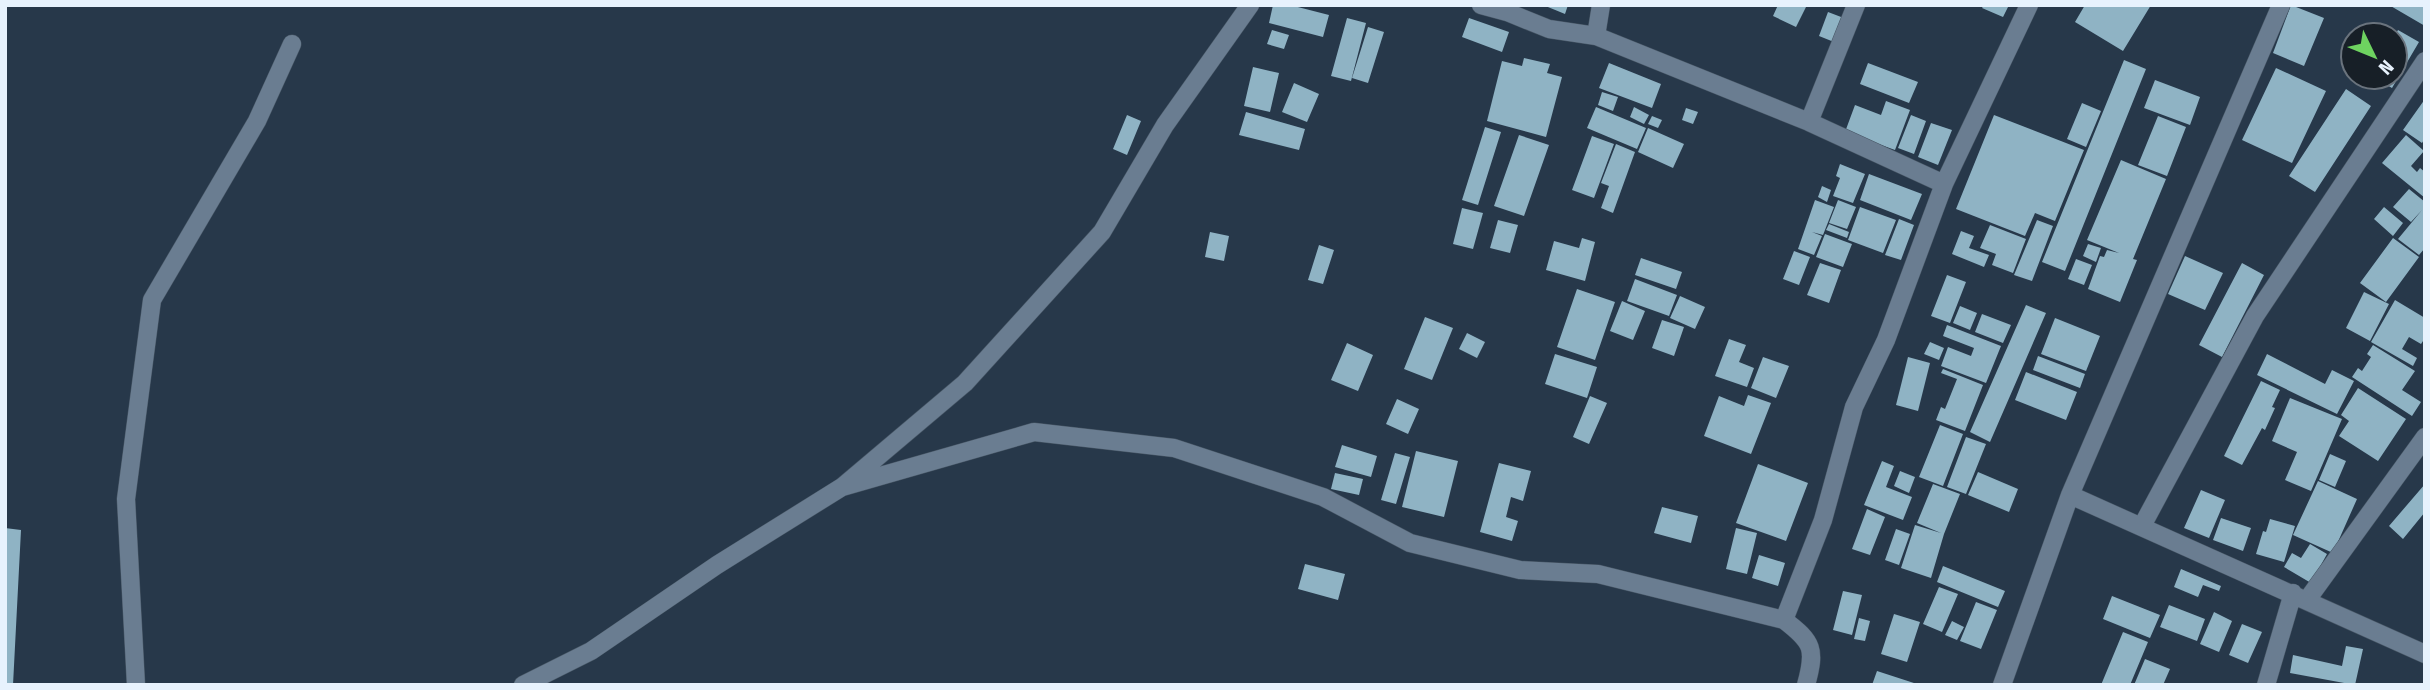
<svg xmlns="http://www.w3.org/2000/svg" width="2430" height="690" font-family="'Fira Sans Condensed',sans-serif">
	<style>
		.building { fill: #8fb3c4 }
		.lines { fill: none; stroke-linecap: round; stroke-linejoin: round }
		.minor-casing { stroke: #475665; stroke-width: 19 }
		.minor { stroke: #6a7d91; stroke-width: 18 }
	</style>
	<rect width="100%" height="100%" fill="#27384a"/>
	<path class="building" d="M1273,5H1290L1329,15L1323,37L1269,23Z
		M1543,5H1568L1565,14Z
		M1778,5H1807L1796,27L1773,16Z
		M1984,5H2009L2003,17L1982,8Z
		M2085,5H2151L2123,51L2075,22Z
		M2291,5L2324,18L2304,66L2273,53Z
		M2389,5H2425V26Z
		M1828,12L1849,20L1839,44L1819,36Z
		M1347,18L1366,23L1351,81L1331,76Z
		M1469,18L1509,32L1502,52L1462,37Z
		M1368,27L1384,32L1368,83L1352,78Z
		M1272,30L1289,35L1284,49L1267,44Z
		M2398,30L2419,42L2392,88L2373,77H2395V35Z
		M1524,58L1550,64L1547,73L1562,77L1546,137L1487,121L1502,61L1522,66Z
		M2124,60L2146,69L2065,271L2042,262Z
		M1609,63L1661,84L1652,108L1599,88Z
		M1868,63L1918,82L1909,103L1860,84Z
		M1253,67L1279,73L1270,112L1244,106Z
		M2276,68L2326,91L2292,163L2242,140Z
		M2155,80L2200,97L2190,125L2144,108Z
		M1294,83L1319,94L1307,122L1282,112Z
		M2346,89L2371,106L2315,192L2289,176Z
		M1602,92L1618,97L1613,111L1598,105Z
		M2425,99V138L2422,143L2403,130Z
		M1886,101L1910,110L1895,150L1845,132L1855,105L1881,115Z
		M2082,103L2101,111L2086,147L2067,139Z
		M1596,107L1646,128L1637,149L1587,128Z
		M1634,107L1649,115L1644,124L1630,117Z
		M1686,108L1698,112L1693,124L1682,120Z
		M1246,112L1305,129L1299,150L1239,135Z
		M1127,115L1141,121L1127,155L1113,149Z
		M1911,115L1926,121L1914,154L1898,148Z
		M1994,115L2084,150L2055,221L2035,213L2025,236L1956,209Z
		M1652,116L1662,120L1658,128L1648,124Z
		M2158,116L2186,127L2167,176L2138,165Z
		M1931,123L1952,130L1938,165L1918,157Z
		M1485,127L1501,132L1478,205L1462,200Z
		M1648,128L1684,144L1673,168L1638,152Z
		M1519,135L1549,145L1524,216L1494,206Z
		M2406,135L2424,151L2411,166L2417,172L2420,168L2425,172V198L2382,163Z
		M1592,136L1614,144L1594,198L1572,190Z
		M1616,144L1635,152L1613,213L1601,208L1609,186L1601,183Z
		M2121,160L2166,179L2133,259L2137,260L2120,302L2088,289L2100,256L2104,257L2107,250L2119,253L2087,240Z
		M1840,164L1865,174L1853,203L1833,196L1840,178L1836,176Z
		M1869,174L1922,194L1911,220L1860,200Z
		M1822,186L1831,190L1827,202L1818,197Z
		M2409,189L2425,202V248L2419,255L2398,239L2422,210L2411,222L2393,207Z
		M1815,200L1834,207L1823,235L1812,232L1822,236L1814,255L1798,249Z
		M1838,200L1856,207L1847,229L1829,223Z
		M1860,207L1896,220L1883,253L1848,240Z
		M2384,207L2403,223L2393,236L2374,219Z
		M1462,208L1483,213L1473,249L1453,244Z
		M1899,219L1914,225L1901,260L1885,255Z
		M1498,220L1518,225L1510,253L1490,248Z
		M2037,220L2053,226L2032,281L2014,275Z
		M1829,224L1849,232L1847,238L1826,230Z
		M1990,225L2026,239L2013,273L1992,265L1996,254L1980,248Z
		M1961,231L1974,236L1969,248L1989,255L1984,267L1952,254Z
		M1210,232L1229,236L1224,261L1205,257Z
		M1825,234L1852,244L1843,267L1816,257Z
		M1582,238L1595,242L1585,281L1546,270L1554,241L1579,248Z
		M2393,238L2419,257L2386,302L2360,283Z
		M2088,244L2101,248L2096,262L2083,256Z
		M1319,245L1334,250L1323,284L1308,280Z
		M1794,251L1810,257L1799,285L1783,279Z
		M2185,256L2223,273L2205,310L2168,294Z
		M1641,258L1682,272L1676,289L1635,275Z
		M2076,259L2092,265L2084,285L2068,279Z
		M1820,263L1841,270L1829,303L1807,295Z
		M2242,263L2264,275L2222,357L2199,345Z
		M1947,275L1966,282L1950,323L1931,316Z
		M1635,279L1677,295L1669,316L1627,301Z
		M1577,289L1615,302L1595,360L1557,347Z
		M2364,292L2389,304L2370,341L2346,328Z
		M1680,296L1705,307L1695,329L1670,318Z
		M2395,300L2425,318V338L2421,344L2409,337L2402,349L2417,358L2413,366L2371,342Z
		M1622,301L1645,311L1633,340L1610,331Z
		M2026,305L2046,313L1990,442L1970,432Z
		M1960,306L1977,313L1970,330L1953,323Z
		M1982,314L2011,325L2003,343L1975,332Z
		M1425,317L1453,328L1432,380L1404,369Z
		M2055,318L2100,336L2086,371L2041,354Z
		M1662,320L1684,327L1674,356L1652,348Z
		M1947,325L2001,346L1986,383L1941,366L1948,347L1971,356L1974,348L1943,336Z
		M1467,333L1485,342L1477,358L1459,349Z
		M1729,339L1746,345L1739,362L1754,368L1747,387L1715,376Z
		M1930,342L1944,348L1939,360L1924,354Z
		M1347,343L1373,355L1358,391L1331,380Z
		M2373,345L2415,371L2402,390L2421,402L2412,416L2352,377L2358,368L2362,371L2371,357L2367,354Z
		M1555,354L1597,367L1587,398L1545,384Z
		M2267,354L2325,384L2332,370L2354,381L2337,414L2257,375Z
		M2038,356L2085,374L2080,388L2033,370Z
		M1763,357L1789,366L1776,398L1751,388Z
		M1908,357L1930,363L1918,411L1896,405Z
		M1943,369L1983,385L1965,431L1936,420L1941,407L1945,409L1957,379L1941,373Z
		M2026,372L2077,392L2066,420L2015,400Z
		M2261,381L2280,390L2272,407L2275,408L2265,430L2262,428L2242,465L2224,456Z
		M2358,388L2406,419L2378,461L2339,436L2349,421L2341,415Z
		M1748,395L1771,403L1751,454L1704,436L1719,396L1744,406Z
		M1590,396L1607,403L1589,444L1573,437Z
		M2290,398L2342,419L2311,491L2285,480L2297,452L2272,441Z
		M1397,399L1419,409L1408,434L1386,424Z
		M1940,425L1963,434L1943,486L1919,477Z
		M1966,437L1986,444L1966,494L1947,487Z
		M1342,445L1377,456L1371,477L1335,467Z
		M1416,451L1458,461L1444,517L1402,507Z
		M1395,453L1410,457L1396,504L1381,500Z
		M2330,454L2346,461L2335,487L2319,480Z
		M1882,461L1894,466L1886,487L1912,497L1903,520L1864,505Z
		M1499,463L1531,471L1523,501L1511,497L1506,517L1518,521L1512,541L1480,532Z
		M1758,464L1808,483L1786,541L1736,523Z
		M1900,471L1915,477L1909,493L1894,486Z
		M1978,472L2018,489L2009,512L1968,495Z
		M1335,473L1363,479L1359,495L1331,489Z
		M2318,481L2357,499L2333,553L2293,535Z
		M1933,484L1960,494L1944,534L1931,578L1901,568L1915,525L1941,533L1917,523Z
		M2425,484V512L2403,539L2389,526Z
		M2201,490L2225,500L2209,538L2184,528Z
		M1662,507L1698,516L1691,543L1654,533Z
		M1867,509L1885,517L1870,555L1852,549Z
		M2221,518L2251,528L2243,551L2213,540Z
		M2270,519L2295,526L2284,562L2256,554L2263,531L2266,532Z
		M5,528L21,530L13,685H5Z
		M1736,528L1757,533L1747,574L1726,569Z
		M1896,529L1910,534L1899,565L1885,560Z
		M2310,544L2327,554L2311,583L2284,567L2292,553L2301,558Z
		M1759,555L1785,563L1778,586L1752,578Z
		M1305,564L1345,574L1338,600L1298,589Z
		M1943,566L2005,591L1998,607L1937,582Z
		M2181,569L2221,586L2219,591L2203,585L2198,597L2174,587Z
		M1939,587L1958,594L1942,632L1923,624Z
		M1843,591L1862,595L1852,635L1833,630Z
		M2112,596L2160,615L2150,638L2103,619Z
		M1976,602L1997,610L1981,649L1960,641Z
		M2169,605L2205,619L2197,641L2160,627Z
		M2214,612L2232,621L2219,652L2200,644Z
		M1894,614L1920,622L1907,662L1881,654Z
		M1859,618L1870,621L1865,641L1854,639Z
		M1952,621L1964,627L1957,640L1945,635Z
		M2242,624L2262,632L2248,663L2229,655Z
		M2123,632L2148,642L2130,685H2101Z
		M2346,646L2363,649L2355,685L2290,673L2293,655L2342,666Z
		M2145,659L2170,669L2163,685H2134Z
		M1877,671L1917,684V685H1872Z"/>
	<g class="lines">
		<defs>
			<path id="minor" d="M1481,5L1507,12L1549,29L1596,36L1809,122L1944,184
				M1596,36L1601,5
				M1809,122L1856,5
				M842,487L1034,432L1174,448L1323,497L1410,543L1520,570L1598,574L1784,620C1813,642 1816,649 1806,685
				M2070,495L2425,654
				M2142,526L2255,316L2425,61
				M2307,600L2425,437
				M1784,620L1823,520L1854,407L1886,340L1944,184L2029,5
				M136,685L126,499L152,300L257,121L292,44
				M523,685L591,651L717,565L842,487L965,383L1102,232L1165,125L1250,5
				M2002,685L2070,495L2281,5
				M2266,685L2293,593"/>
		</defs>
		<use href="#minor" class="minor-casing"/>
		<use href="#minor" class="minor"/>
	</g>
	<rect width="2430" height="690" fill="none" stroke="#e7f2fd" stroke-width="14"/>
	<g transform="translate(2374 56) rotate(133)"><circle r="33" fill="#171f27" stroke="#6a737d" stroke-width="2"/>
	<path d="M0-5L12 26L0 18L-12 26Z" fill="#6ed360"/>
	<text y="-10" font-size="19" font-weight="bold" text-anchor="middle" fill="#e7f2fd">N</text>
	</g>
</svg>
